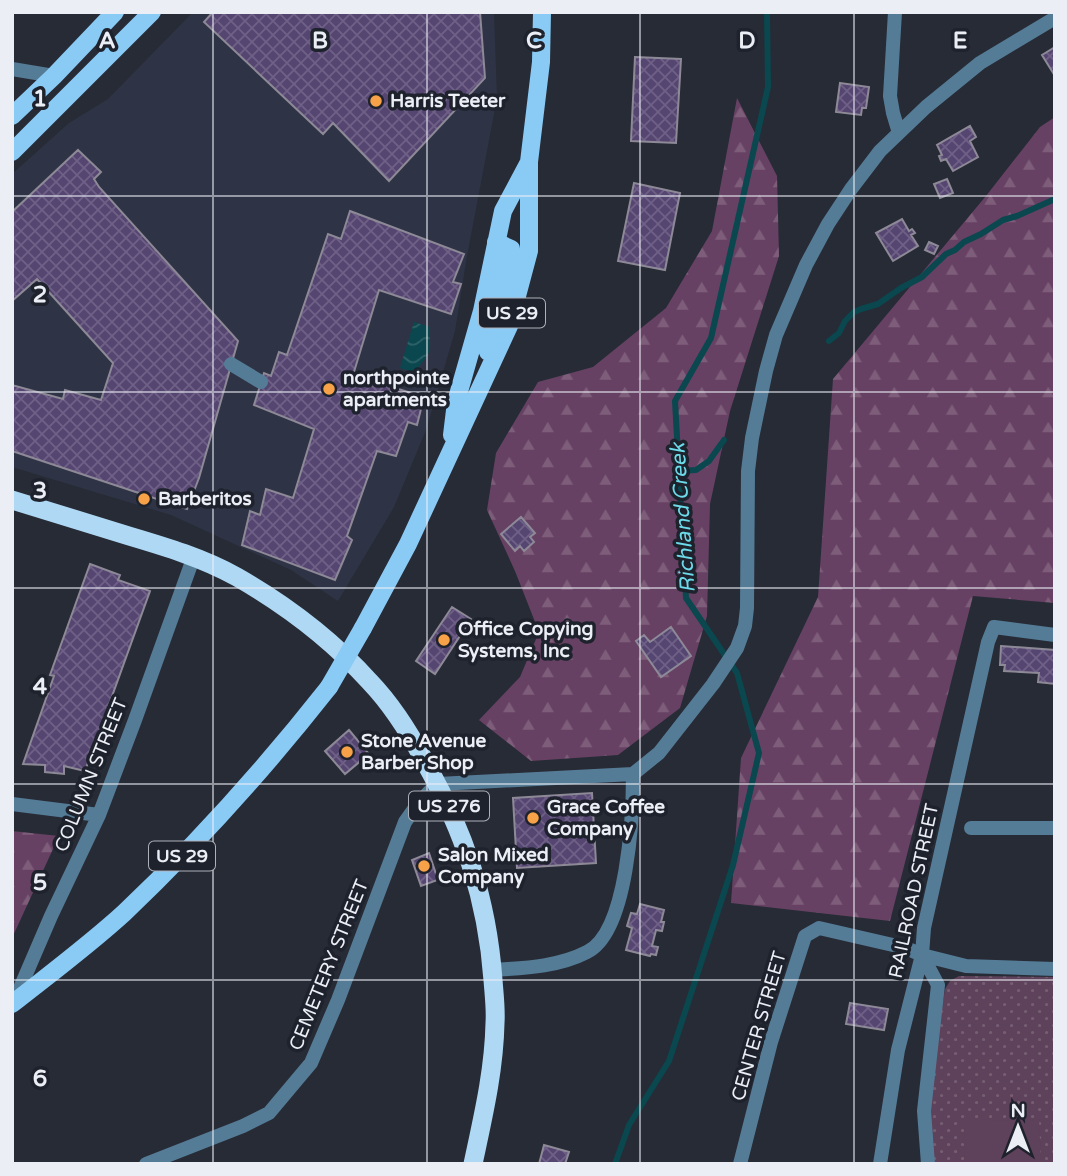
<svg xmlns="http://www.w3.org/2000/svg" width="1067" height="1176" font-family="'Varela Round',sans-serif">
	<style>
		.built { fill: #2e3445 }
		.grass { fill: url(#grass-dots) }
		.forest { fill: url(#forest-firs) }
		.garden { fill: #5e415a }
		.water { fill: url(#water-waves) }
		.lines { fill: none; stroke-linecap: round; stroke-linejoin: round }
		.stream { stroke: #0a474e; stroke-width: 6 }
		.building { fill: url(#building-cross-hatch); stroke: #8d8997; stroke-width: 2 }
		.pedestrian { stroke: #557c96; stroke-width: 14 }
		.minor { stroke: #557c96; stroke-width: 14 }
		.primary { stroke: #8acbf6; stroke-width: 18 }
		.trunk { stroke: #aed8f3; stroke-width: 19 }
		.primary-bridge { stroke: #8acbf6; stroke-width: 18 }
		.grid { fill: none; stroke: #eceef6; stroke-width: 2; stroke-opacity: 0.55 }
		.poi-dot { fill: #f7a149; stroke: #1e222c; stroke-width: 2.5 }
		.labels { text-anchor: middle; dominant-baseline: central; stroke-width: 7; stroke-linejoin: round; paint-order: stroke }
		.shield { fill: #1e222c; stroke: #aeb1b9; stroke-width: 2 }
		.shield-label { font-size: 18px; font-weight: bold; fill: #eceef6 }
		.poi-label { font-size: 19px; font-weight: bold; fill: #eceef6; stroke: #1e222c; text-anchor: start }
		.street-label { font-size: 19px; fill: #eceef6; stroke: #1e222c }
		.water-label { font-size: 21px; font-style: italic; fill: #6cdae9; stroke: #1e222c }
		.grid-label { font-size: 23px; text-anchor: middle; font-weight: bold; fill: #eceef6; stroke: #1e222c; stroke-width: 7; stroke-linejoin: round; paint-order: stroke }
	</style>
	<defs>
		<pattern id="grass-dots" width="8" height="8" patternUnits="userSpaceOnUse" patternTransform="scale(1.75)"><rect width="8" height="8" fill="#5e415a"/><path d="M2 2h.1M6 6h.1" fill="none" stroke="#755d72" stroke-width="1.8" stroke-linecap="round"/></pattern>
		<pattern id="forest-firs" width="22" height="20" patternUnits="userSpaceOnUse" patternTransform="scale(1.75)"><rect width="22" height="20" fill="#674163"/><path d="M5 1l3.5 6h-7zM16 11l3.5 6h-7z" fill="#7d5d7a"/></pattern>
		<pattern id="water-waves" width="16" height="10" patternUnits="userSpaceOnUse" patternTransform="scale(1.75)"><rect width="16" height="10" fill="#0a474e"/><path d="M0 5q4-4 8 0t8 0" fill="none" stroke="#2e6268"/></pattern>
		<pattern id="building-cross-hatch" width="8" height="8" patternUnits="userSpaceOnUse" patternTransform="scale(1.75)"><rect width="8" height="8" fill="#554571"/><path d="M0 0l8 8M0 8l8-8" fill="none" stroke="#6e6086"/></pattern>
	</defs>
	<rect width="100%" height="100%" fill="#272b36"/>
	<path class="built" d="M193,12H494L497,98L467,256L455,331L426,430L394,507L338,601L291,570L171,515L12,467V174L69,123L108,99Z"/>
	<path class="grass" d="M959,976L1055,977V1164H931L930,1086L945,989L950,981Z"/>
	<path class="forest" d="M737,98L777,176L779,256L730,411L710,504L707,616L680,708L618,755L531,761L479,720L520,677L539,632L515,571L487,510L496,453L538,382L593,367L666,308L712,231Z
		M1055,117V603L973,596L890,921L731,903L741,758L818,597L833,379L986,196L1040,127Z
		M12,831L59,836L12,938Z"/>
	<path class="garden" d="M1039,1119L1041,1163L965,1164L964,1122Z"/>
	<path class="water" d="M414,322L430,327C428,336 432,343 429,352C426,361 419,363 416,373L400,368Z"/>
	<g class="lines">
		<path class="stream" d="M829,341L839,333L845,321L854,312L861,309L878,304L901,288L922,277L946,254L955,250L964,242L981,234L1003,220L1017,216L1055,199
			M679,471L696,470L709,461L724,440
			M615,1164L629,1125L669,1061L733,865L759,753L737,673L686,598L675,401L711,338L768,87L767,12"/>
	</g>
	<path class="building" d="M213,12H480L485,78L389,181L333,123L323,134L204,22Z
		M1055,47V76L1042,55Z
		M635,57L681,59L676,143L631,141Z
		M840,83L869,87L866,108H862L861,115L836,112Z
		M970,126L976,137L970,141L978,157L953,171L946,159L941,161L939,156L942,155L937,145Z
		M78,150L101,172L94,179L99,187L238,341L199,478L187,509L12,451V385L63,399L65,390L101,400L113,363L37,279L12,301V212Z
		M947,179L953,193L940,198L934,184Z
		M634,183L680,193L665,270L618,261Z
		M350,211L464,254L453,282L461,284L451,314L379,290L353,375L424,397L417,425L408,422L396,456L377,451L347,536L352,540L335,580L242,545L250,511L260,515L266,489L293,498L314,429L254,405L264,373L271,376L279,352L287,355L328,234L341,239Z
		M902,219L909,231L912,229L915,233L911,235L918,246L893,261L876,233Z
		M929,242L938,246L934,254L925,250Z
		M521,517L535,533L530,537L534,542L524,551L520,546L515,551L501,534Z
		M90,564L120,575L118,580L150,591L85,771L64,766V774L45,772V765L23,764L54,676L50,675Z
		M452,607L471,619L435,674L416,661Z
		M671,627L691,656L661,677L636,641L644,635L650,642Z
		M1001,646L1055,650V684L1038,682L1039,673L1004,671L1005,665H1000Z
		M349,730L369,754L345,774L325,751Z
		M592,793L596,863L517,868L513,798Z
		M429,853L436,874L440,872L443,878L421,886L412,860Z
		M640,904L664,910L661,922H664L662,931L656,930L652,946L658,947L656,955L651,954L650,956L626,950L632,928L627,926L631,913L637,914Z
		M850,1003L888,1009L884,1030L846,1024Z
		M544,1145L569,1152L565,1164H539Z"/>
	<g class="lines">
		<path class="pedestrian" d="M231,364L261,382"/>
		<path class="minor" d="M895,12L890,96L893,113L899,133
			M12,69L54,76
			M12,804L99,815
			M971,828H1055
			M922,955L938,985L924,1111L928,1164
			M492,970C524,968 558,967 587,952C628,932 633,815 633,774
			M14,1002L51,916L99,815L135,720L194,556
			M146,1164L243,1126L269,1113L311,1063L338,1000L405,822C415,807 424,795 438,784L633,774L659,753L713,684L737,648L745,626L747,608L748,471L752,438L766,371L776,335L806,265L828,224L851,189L880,151L926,107L980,63L1055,18
			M740,1164L771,1042L805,936L819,928L906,948L922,955L966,966L1055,969
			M880,1164L898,1050L922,955L924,928L988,642L994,627L1055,635"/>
		<path class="primary" d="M12,116L54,76L115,12
			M12,152L152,12
			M488,352L496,316L510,265L511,249L496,242
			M452,435L456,402L482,311L503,211L528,164
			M363,628L408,544L509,326L529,251V162L541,62L542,12
			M12,1004C50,974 89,945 124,913C198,843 266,767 329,687"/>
		<path class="trunk" d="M12,500C51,512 90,524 129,536C166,547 203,558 237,577C286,605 332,640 370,682C392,705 409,732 424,760C464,831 487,898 493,980C494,994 496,1009 495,1023C494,1071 483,1117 473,1164"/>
		<path class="primary-bridge" d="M329,687L363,628"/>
	</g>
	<path class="grid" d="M213,12V1164M427,12V1164M640,12V1164M854,12V1164M12,196H1055M12,392H1055M12,588H1055M12,784H1055M12,980H1055"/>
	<g class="poi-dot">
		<circle cx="376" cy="101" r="7"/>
		<circle cx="329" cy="389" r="7"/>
		<circle cx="144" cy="499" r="7"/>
		<circle cx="444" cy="640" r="7"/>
		<circle cx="347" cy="752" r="7"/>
		<circle cx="533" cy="818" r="7"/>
		<circle cx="424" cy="866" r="7"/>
	</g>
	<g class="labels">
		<g class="shield">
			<rect x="479" y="298.5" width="66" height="29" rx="5"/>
			<rect x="409" y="791.5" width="80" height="29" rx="5"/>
			<rect x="149" y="841.5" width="66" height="29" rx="5"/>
		</g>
		<g class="shield-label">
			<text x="512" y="313">US 29</text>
			<text x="449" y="806">US 276</text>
			<text x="182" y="856">US 29</text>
		</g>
		<g class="poi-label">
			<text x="390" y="101">Harris Teeter</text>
			<text x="343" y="378">northpointe<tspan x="343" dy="22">apartments</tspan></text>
			<text x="158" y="499">Barberitos</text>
			<text x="458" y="629">Office Copying<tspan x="458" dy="22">Systems, Inc</tspan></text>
			<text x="361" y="741">Stone Avenue<tspan x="361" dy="22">Barber Shop</tspan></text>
			<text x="547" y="807">Grace Coffee<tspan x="547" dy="22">Company</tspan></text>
			<text x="438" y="855">Salon Mixed<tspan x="438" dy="22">Company</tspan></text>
		</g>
		<g class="street-label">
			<text transform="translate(91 775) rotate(-68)">COLUMN STREET</text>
			<text transform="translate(914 891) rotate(-78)">RAILROAD STREET</text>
			<text transform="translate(329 965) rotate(-68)">CEMETERY STREET</text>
			<text transform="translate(759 1026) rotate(-74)">CENTER STREET</text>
		</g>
		<g class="water-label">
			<text transform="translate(683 518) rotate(-94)">Richland Creek</text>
		</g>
	</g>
	<g class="grid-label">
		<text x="107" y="48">A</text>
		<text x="320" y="48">B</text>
		<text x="534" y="48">C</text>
		<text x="747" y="48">D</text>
		<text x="960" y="48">E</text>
		<text x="40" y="106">1</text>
		<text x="40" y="302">2</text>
		<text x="40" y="498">3</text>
		<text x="40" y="694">4</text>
		<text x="40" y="890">5</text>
		<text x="40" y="1086">6</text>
	</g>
	<rect width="1067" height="1176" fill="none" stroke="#eceef6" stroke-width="28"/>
	<g transform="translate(1018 1127)" stroke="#1e222c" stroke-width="5" paint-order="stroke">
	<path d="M0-5L12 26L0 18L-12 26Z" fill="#eceef6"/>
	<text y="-10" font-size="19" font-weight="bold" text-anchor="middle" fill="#eceef6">N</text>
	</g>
</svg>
